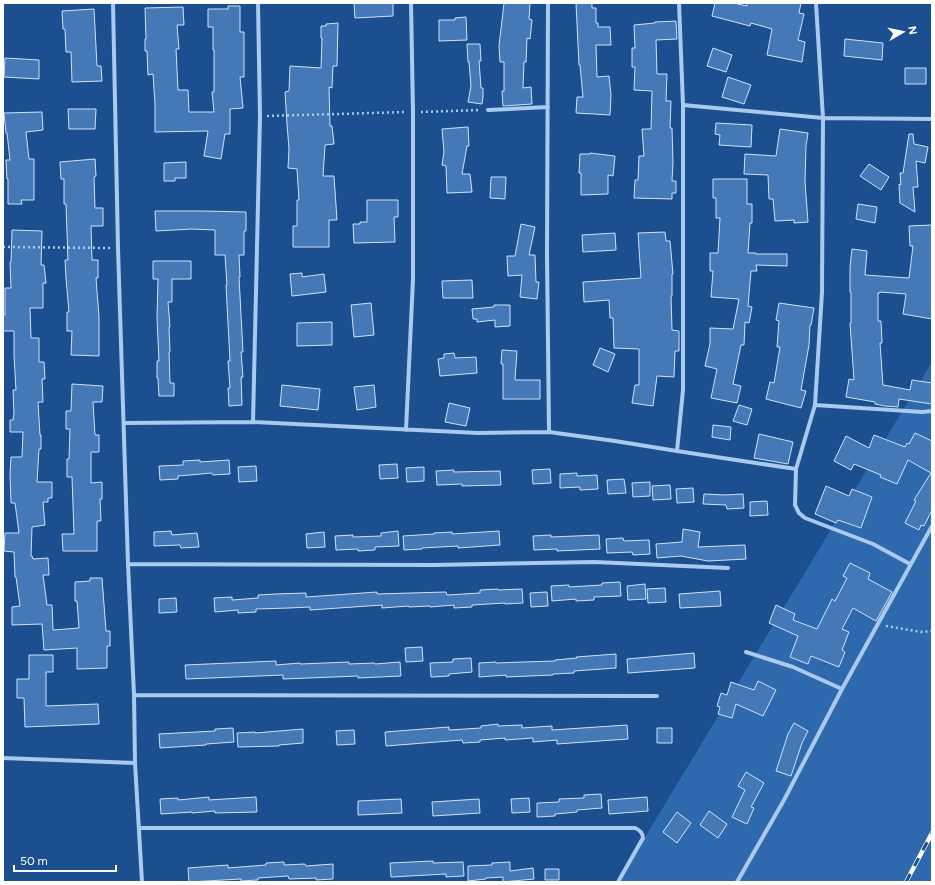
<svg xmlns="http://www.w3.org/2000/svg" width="935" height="885" font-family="Figtree,sans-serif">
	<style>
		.green { fill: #2e69ad }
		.building { fill: #4478b7; stroke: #cfe3fa }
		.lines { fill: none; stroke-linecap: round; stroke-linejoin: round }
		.path { stroke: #a9c9ee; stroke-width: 2.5; stroke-dasharray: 2 3; stroke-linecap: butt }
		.minor { stroke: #a9c9ee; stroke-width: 4 }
		.rail-casing { stroke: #fff; stroke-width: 4.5 }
		.rail { stroke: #1b4f8f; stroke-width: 3; stroke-dasharray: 9; stroke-linecap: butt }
	</style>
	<rect width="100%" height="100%" fill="#1b4f8f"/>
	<path class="green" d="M932,362V882H618Z"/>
	<path class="building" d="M354,3H393V16L355,18Z
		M504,3H530L529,19L532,20L530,39L527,38L526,62H524L523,88L531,87L532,104L503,106L502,91H504V62H500L499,46Z
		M576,3H592V8H596V23H598V27H610L611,45H596L597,77L609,76L611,95L610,115L576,113L577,97H583L580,65H579Z
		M715,3H733L747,6V3H801L799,13L804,14L798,40L805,42L802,62L767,55L772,29L751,23L750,26L712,16Z
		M228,6H240V32H244V77H240L243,108L230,109V134H225L221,159L204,156L208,131L155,132V104L153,74L148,75L147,51H145V39H146L145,8L183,7L184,25H177L179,49H176L178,90H188L189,112H214L212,92H214V50H213V27H208V9H228Z
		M94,9L97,66H101L102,81L72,82L71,52H66L65,29H63L62,11Z
		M466,17L467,40L439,41V20H455V18Z
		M676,21L677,39L656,40L657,74H667L666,101H671L670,128H672L673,163L672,181H676V193H672V199L634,198L635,180H638L639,156H644L642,129H651L652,91L634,90L635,67H632V48H635L634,25L655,23V22Z
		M338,23L337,66H333L332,88L329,87L330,126H332L334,144L325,145L323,176H334L337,220H329V247H293V226H297V200H299L297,169L288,168L289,149L287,124L285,92L289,91L290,66L321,68L322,38H321V26H326V24Z
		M845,39L883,43L882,60L844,56Z
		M467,44H480L481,61H479L481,88H483V97L482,104L468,102L471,86L469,62H468Z
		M713,48L732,55L726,72L707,66Z
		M5,58L39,60V79L4,77Z
		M905,68H926V84H905Z
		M728,77L751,85L744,104L722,97Z
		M68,109H96L95,129H69Z
		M42,112L43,130L26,132L29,159H34V200H21L22,204H8V179H7L6,160H10L7,133H6L4,113Z
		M716,123L752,125L751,147L719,145L720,135L715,134Z
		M468,127L469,146H467L462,174H470L472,192L447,193L446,166L442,165L444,152L442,129Z
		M780,129L808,133L806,146L805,182L808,222L794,223V220L775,221L773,199H769L768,175L744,174L745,154L776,156Z
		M909,134H913L914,144L928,147L925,163L916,161L918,187H913L915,212L900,203L899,184L901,185L900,173H903Z
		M590,153L615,156L613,176L608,175V194L581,195V173H579L580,154H590Z
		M95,159L96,176L94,177L95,208H103V226H91L92,260H98V278H96L99,317V356L71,355L72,331H67V312H69L66,278L65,260H68L66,204H64V179H61L60,162Z
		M186,162V178H175V181H164V163Z
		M869,164L889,177L881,190L860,176Z
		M491,177H506L505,199L490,198Z
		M713,179H747V204H752V223H750L748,253H756V254H787V266L756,265L757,271H751L748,306L752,307L749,323L745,322L744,345H741L733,384L741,386L737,403L711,398L717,369L705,366L710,344V328L733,329L739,299L711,297L713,271H710V253H718L720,218H716V198H713Z
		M367,200H398V217H394L395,242L354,243L353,224H360V222H367Z
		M858,204L877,207L875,223L856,219Z
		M155,211H204L246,212V231H244V255H239L240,277H239L243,352H241L243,377H241L242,405L229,406L228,388H230L228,361H230L226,285H227L225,255H215V230L192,229L156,231Z
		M521,224L535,227L529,255H535L536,282H539L537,299L520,297L522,275L508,276L507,256H515Z
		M932,225V319L903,314L906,294L880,292V293H878V321H881L882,343H880L883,385L910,390L912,380L932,383V404L899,399L898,407L885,406L875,404V402L846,397L849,379L854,380L850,323H851V292H850V267L852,249L867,251L865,275L909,278L913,246H910L909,226Z
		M12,230L42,231L41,265H44L46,283H43V308H30L31,338H39V362H44L45,379H42L43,402H38L40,435H41V449H39L37,482H52V498H48V502H43L45,525L32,527L31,556H32L33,559L48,558L49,575H43L47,605H52L53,630L79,628L77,601H75V582L90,581V578H102L106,631H110V646H107V668L77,669V648L44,650L42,624L12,625V607L20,606L16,577H15L14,552L4,551L5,533H19L15,503H11L10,474L11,457H22L23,432H10V420H13L14,414L13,390H16L14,356V331H3V315H5V288H11L10,262H11Z
		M665,232L666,241H670L673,274H672V296H671L672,330L679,331V351H675L674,377L657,376L653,406L632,403L635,385H639V349L614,348L613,318H610L609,300L584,302L583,282L641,278L638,233Z
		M615,233L616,250L583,252L582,235Z
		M153,261H191V279H172V302H168L170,327H169L170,352H169L170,383H174V396H159L158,378H157V361H159L157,318L158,279H153Z
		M302,273V277L324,274L326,292L292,296L290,274Z
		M472,280L473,298H443L442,281Z
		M371,303L374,335L354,337L351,305Z
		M779,303L814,308L811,325H810L809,345L801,390L806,391L801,408L766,399L770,382L774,383L780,347H777L779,321L776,320Z
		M494,305H510V326L495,327V320L477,322V319H473L472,309L494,307Z
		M332,322V345L297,346V323Z
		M600,348L615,354L608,372L593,365Z
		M502,350L517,351L515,380H540V399H503V364H501Z
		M454,353L455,358L476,357L477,373L440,376L438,359L444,358V354Z
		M72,384L103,386L102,402H93L95,435H99V452H91V483L102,482V499H100L101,521H97V551H63L62,534H74L72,477H67V459H69L70,429H66V411H71Z
		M282,385L320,389L318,410L280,406Z
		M374,385L376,407L357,410L354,387Z
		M449,403L470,408L466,426L445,422Z
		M739,405L752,409L747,425L733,421Z
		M713,425L731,427L730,440L712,437Z
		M915,433L932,441V510L924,526L921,525L919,530L905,523L916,501L914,500L931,473L908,460L897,484L880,477L881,475L854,464L851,470L834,461L846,436L869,448L874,435L905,447L907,443L909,444Z
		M759,434L793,442L788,464L754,458Z
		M200,460V462L229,460L230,474L213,475L212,473L178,476V479L160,480L159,466L183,465V461Z
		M397,464L398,478L380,479L379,465Z
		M256,466L257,481L239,482L238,467Z
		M424,467V481L407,482L406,468Z
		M550,469L551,483L533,484L532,470Z
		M454,470V472L500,471L501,485L462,486V484L437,485L436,471Z
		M577,473V476L597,475L598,489L580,490V487L560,488V474Z
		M624,479L626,493L608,494L607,480Z
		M650,482V496L633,497L632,483Z
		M670,485L671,499L653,500L652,486Z
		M826,486L849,496L852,489L872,497L861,528L838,520L836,523L815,514Z
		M693,488L694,502L677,503L676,489Z
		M704,494L725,495L743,494L744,508L727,509L726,505L703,504Z
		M767,501L768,515L750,516V502Z
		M683,529L700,532L698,547L745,545L746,559L708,561L681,556L657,558L656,544L682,542Z
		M171,531L172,535L197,533L199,547L181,548L180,545L154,546V532Z
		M398,531L399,546L375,547V550L358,551V549L336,550L335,536L353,535V537L381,536V533Z
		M499,531L500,545L458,548V546L422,548V549L404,550L403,536L434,534V533L452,532V534Z
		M324,532L325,547L307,548L306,534Z
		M551,535V537L599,535L600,549L557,551V549L534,550L533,536Z
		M623,538L624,541L649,540L650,554L633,555L632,552L607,553L606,539Z
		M850,563L870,573L868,579L892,592L876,621L853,608L842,629L849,632L842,650L845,652L839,667L811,656L808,664L790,657L798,636L769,623L776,605L795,614L793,620L817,629L832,599L835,601L847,578L843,576Z
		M620,582L621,596L594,597V600L576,601V599L552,601L551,586L569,585V587L602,585V583Z
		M645,584L646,599L628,600L627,586Z
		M665,588L666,602L648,603L647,589Z
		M498,589V590L522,589L523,603L505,604V603L472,605V607L454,608V605L430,607V606L409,607V606L382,608V605L310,610V607L289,608L256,609V612L238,613V610L215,612L214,598L232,597V600L258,598V595L276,594L306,593V597L377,592V594L446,592L447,595L480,593V590Z
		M720,591L721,606L680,608L679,594Z
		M547,592L548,606L531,607L530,593Z
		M176,598L177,612L159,613V599Z
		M422,647L423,661L406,662L405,648Z
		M694,653L695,668L628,673L627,659Z
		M616,654V668L574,671V673L553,674V675L506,677V675L479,677V663L496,662V663L523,662L555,661V660L577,658L576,657Z
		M29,655H53V672H46V706L98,704L99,724L25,727L24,698H17V679H29Z
		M471,658L472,672L449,674V676L431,677L430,663L453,662V659Z
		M276,661V665L300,663V664L349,662V664L374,663L375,664L400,662L401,676L358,678V676L283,679V675L186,679L185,665Z
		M758,681L776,690L763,716L736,704L732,718L718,714L720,707L717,706L721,693L727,695L731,682L754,690Z
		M794,723L808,731L802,743L791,776L776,771L788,734Z
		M498,724V726L522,725V728L552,726V730L627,725L628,739L557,744V740L533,742V738L505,740V738L480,740V742L463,743L462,740L386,746L385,732L449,727V730L481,728V726Z
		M233,728L234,742L206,744V745L160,748L159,734L215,731V729Z
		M657,728H672V743H657Z
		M303,729V743L279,745V746L238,747L237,733L255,732V733Z
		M354,730L355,744L337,745L336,731Z
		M746,772L764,783L751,807L754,808L747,824L732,817L745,790L738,786Z
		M601,794L602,808L577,810V812L555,814V816L537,817V803L559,802V799L584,798V795Z
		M209,797V800L256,797L257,812L215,813V811L192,813V812L161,814L160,799L178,798V800Z
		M647,797L648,811L609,814L608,800Z
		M529,798L530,812L512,813L511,799Z
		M401,799L402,813L358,815V801Z
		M479,799L480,813L433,816L432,802Z
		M709,811L727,824L718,838L700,825Z
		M677,812L691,823L677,843L663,832Z
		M433,861V863L463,862L464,876L446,877V874L391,877L390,863Z
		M284,862V865L305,864L306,866L333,864V879L316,880V878L289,879L288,876L258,878V880L241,881V879L189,882L188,868L228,865V868L266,865V863Z
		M510,862V871L533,868L534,879L503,882V877L486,878V879L468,881V866L492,865V863Z
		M545,869H559V880H545Z"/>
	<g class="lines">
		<path class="path" d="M421,112L480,110
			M267,116L406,112
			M3,247L110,248
			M886,626L921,632L932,631"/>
		<path class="minor" d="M113,3L118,248L128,564L134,695L135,763L142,882
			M548,3L547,254L549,432
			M683,105L823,118L932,119
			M488,110L548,107
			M815,405L922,412L932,411
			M253,422L260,116L258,3
			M124,423L253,422L478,433L549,432L615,441L677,451L683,390V105L679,3
			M406,430L413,279V112L411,3
			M677,451L796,469L815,405L822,292L823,118L816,3
			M796,469L795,505L799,513L805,518L873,544L910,564
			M128,564L434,565L595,562L728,568
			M746,652L793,667L842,689
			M134,695L657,696
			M3,758L135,763
			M139,828H635C640,830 643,833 643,838L618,882
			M737,882L784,800L842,689L932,526"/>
		<defs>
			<path id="rail" d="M906,882L932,833"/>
		</defs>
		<use href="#rail" class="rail-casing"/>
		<use href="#rail" class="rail"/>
	</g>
	<rect width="935" height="885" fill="none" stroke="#ffffff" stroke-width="8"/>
	<g transform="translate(903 32) rotate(81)" stroke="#1b4f8f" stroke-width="3" paint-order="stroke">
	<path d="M0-3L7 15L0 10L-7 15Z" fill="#ffffff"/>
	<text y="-6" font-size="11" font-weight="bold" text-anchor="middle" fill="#ffffff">N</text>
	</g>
	<path d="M14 865v6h102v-6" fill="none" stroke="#ffffff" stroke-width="2"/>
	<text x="20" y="865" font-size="12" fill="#ffffff" stroke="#1b4f8f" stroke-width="3" paint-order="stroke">50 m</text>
</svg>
